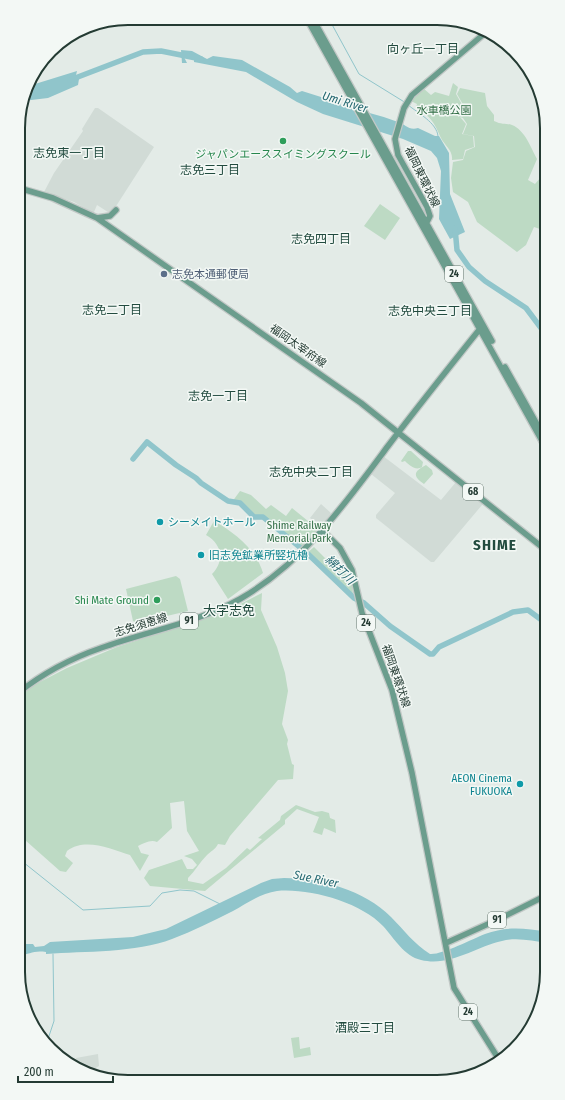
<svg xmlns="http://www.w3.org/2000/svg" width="565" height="1100" font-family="'Fira Sans Condensed','Noto Sans JP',sans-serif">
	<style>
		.built { fill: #d1dbd6 }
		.green { fill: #bddac4 }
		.water { fill: #90c5cb }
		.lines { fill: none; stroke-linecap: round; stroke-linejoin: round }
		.stream { stroke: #90c5cb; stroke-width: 1 }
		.river { stroke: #90c5cb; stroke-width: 5.5 }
		.primary-casing { stroke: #c2c8c6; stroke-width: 8 }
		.primary { stroke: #6b9d8d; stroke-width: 5.5 }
		.leisure-dot { fill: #2e9e5b; stroke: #f3f8f5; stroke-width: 1.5 }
		.service-dot { fill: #5c6f8a; stroke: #f3f8f5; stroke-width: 1.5 }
		.culture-dot { fill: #0f9aa8; stroke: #f3f8f5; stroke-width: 1.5 }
		.labels { text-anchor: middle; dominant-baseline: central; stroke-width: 3; stroke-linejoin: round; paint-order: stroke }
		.shield { fill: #f3f8f5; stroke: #62746d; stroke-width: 1 }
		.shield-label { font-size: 10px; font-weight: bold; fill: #243b33 }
		.park-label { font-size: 11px; fill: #326e46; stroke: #f3f8f5 }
		.leisure-label { font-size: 11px; fill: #27864d; stroke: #f3f8f5 }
		.street-label { font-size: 11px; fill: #243b33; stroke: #f3f8f5 }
		.service-label { font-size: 11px; fill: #4e5e75; stroke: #f3f8f5; text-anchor: start }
		.culture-label { font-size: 11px; fill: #0d838f; stroke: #f3f8f5; text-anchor: start }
		.neighbourhood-label { font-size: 12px; fill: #224b3f; stroke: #f3f8f5 }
		.water-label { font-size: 12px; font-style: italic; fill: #246871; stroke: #f3f8f5 }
		.quarter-label { font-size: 13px; fill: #224b3f; stroke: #f3f8f5 }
		.district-label { font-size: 15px; font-weight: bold; letter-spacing: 1px; fill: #224b3f; stroke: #f3f8f5 }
		.rim { fill: none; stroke: #243b33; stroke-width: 2 }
	</style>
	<rect width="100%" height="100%" fill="#e3ebe7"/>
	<path class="built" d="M95,108H98L154,147L111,214L97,205L94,212H91L74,202L44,192L54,173L83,131L82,129Z
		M383,456L441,500L456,482L482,501V505L434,562H431L376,518V515L395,493L371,474Z
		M321,504L331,513L324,523L318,524L310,518Z
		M98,1054L99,1066L90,1071L77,1065L76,1058Z"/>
	<path class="green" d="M453,83L458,87L456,94L464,108L458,117L464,113L465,108L457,94L460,88L485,93L487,106L494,115V121C502,125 506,123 512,125C525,130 531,148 537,159L528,180L535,184L547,170V225L543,230L534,227L526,245L517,252L477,222L468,202L453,192L451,178L453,162L463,160L466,151L475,147L474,136L463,134L467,124L463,118L460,117L466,124L462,134L473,136L474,147L465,150L463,159L452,160C453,150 445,146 441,138C435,124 431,116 416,108L417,104L411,101L423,88L431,95L435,92L449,96Z
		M380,204L400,218L385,240L364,226Z
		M408,451H411L423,462L422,467C416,471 410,466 405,461L402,462L401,461Z
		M426,465L432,470L433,474L424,484C411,475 415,471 426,465Z
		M240,491L251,495L266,509L271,505L286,516L292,508L319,530L301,551L263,516H254L238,502H232Z
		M214,521C235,533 256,549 263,573L228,599L212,574C225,561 222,544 206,535Z
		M314,547L327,560H335L352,582L353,597L306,554Z
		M176,576L180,579L188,611L137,623L133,621L126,589Z
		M262,593L261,610L277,647L285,673L288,691L282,724L288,740L287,744L292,764L294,765L293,779L278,780L230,836L225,845L218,844C215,850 211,851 207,855C200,862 195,871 188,878V881L203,884L226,868L247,848L250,850L262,839L258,838L280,820L281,816L296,805L315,812L322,811L329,813L330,818L335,820L336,833L324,828L322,835L313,832L319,817L297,809L285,820V824L205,891L150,886L144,878L149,870L182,859L187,869H193L197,865L192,859L184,856L199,851L187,831L184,801L170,803L172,828L157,842C151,839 144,843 138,846L141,853L149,855L140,871L130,855C111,849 85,837 67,851L65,856L73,863L66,872L60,871L25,840L18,828V698L34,685L67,668L117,647L227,611Z
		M299,1037L300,1049L310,1047L311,1055L294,1058L291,1038Z"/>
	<path class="water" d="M181,50L192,51L207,59L213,56L242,60L290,87L297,93L302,91L340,103L341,106C360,110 379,115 398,122C405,124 409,131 418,128L435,136H439L449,153L450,194L465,232L450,239L439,219L441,171L437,158L431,151L403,139L323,114L297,102L246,72L194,62V57L187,56L184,57L187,63H182Z
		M77,71L76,75L79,79L78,85L48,98L23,101L28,84H35Z
		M284,878C321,878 364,890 391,917C404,930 414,944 430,954C442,955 472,939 485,934C506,926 525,928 547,932V943C532,941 517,937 502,941C475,947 450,967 421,960C404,956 394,938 383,926C360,902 309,888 277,891C261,893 246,904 233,911C213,921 193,931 172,939C136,953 85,951 46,954V952C32,950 31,955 18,955V944H33L35,947L44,946L50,942L133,937L166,929L261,883L272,879Z"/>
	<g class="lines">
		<path class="stream" d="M329,19L359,74L406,103
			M408,105C418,113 437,123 438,136
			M18,858L83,910L150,906L162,893L180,890L194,891L220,904
			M47,1042L54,1021L53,954"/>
		<path class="river" d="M70,80L143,52L161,51L201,59
			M455,228L457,250L469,267L485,281L526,308L547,336
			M133,459L147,442L176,465L196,478L201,483L228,501L240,503L254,517H263L308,554L354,598L364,603L390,626L430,654H433L439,647L513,612L528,610L547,624"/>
		<defs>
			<path id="primary" d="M307,19L547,450
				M313,19L492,341
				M19,188L53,198L97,218L361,403L547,551
				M97,218L110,216L116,210
				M425,226L430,216L427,207L398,155L395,139L404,108L412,95L485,33
				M505,367L547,442
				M322,530L340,548L352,570L362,613L392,690L412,773L454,988L498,1058
				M18,693C42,674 72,658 101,648C148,631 197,623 240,599C304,562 345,504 388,446C419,405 451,365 483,325
				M446,943L497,920L547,895"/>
		</defs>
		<use href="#primary" class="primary-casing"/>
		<use href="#primary" class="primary"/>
	</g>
	<g class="leisure-dot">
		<circle cx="283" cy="141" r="4"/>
		<circle cx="157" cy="600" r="4"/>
	</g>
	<circle class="service-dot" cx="164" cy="274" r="4"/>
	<g class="culture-dot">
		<circle cx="160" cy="522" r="4"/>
		<circle cx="201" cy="555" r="4"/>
		<circle cx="520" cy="784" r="4"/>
	</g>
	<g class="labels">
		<g class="shield">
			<rect x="445" y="266" width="18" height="16" rx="3"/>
			<rect x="463" y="484" width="20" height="16" rx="3"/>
			<rect x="180" y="613" width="18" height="16" rx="3"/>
			<rect x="357" y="615" width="18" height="16" rx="3"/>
			<rect x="488" y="912" width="18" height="16" rx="3"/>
			<rect x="459" y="1004" width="18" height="16" rx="3"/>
		</g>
		<g class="shield-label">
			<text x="454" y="274">24</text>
			<text x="473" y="492">68</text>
			<text x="189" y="621">91</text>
			<text x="366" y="623">24</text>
			<text x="497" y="920">91</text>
			<text x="468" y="1012">24</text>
		</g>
		<g class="park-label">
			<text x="444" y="110">水車橋公園</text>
			<text x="299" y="525">Shime Railway<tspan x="299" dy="13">Memorial Park</tspan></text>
		</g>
		<g class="leisure-label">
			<text x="283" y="154">ジャパンエーススイミングスクール</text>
			<text x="149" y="600" text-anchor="end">Shi Mate Ground</text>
		</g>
		<g class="street-label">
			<text transform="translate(422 177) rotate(64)">福岡東環状線</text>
			<text transform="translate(298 346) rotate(35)">福岡太宰府線</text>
			<text transform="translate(141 625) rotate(-17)">志免須恵線</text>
			<text transform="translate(396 676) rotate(71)">福岡東環状線</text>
		</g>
		<g class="service-label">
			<text x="172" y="274">志免本通郵便局</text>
		</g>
		<g class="culture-label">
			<text x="168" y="522">シーメイトホール</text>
			<text x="209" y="555">旧志免鉱業所竪坑櫓</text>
			<text x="512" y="778" text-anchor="end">AEON Cinema<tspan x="512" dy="13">FUKUOKA</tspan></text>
		</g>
		<g class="neighbourhood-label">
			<text x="423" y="49">向ヶ丘一丁目</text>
			<text x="69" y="153">志免東一丁目</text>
			<text x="210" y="170">志免三丁目</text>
			<text x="321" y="239">志免四丁目</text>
			<text x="112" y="310">志免二丁目</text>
			<text x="430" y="311">志免中央三丁目</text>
			<text x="218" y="396">志免一丁目</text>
			<text x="311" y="472">志免中央二丁目</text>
			<text x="365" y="1028">酒殿三丁目</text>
		</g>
		<g class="water-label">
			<text transform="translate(345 102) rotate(17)">Umi River</text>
			<text transform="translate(340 570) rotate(44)">綿打川</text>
			<text transform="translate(316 879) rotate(12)">Sue River</text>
		</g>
		<g class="quarter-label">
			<text x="229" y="610">大字志免</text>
		</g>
		<g class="district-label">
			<text x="495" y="545">SHIME</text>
		</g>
	</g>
	<path d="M0 0H565V1100H0ZM128 25H437A103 103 0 0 1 540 128V972A103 103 0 0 1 437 1075H128A103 103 0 0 1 25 972V128A103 103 0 0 1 128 25Z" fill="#f3f8f5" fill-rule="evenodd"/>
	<path class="rim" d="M128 25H437A103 103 0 0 1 540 128V972A103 103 0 0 1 437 1075H128A103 103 0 0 1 25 972V128A103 103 0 0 1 128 25Z"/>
	<path d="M18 1076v6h95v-6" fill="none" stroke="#243b33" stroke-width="2"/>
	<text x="24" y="1076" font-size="12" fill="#243b33" stroke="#f3f8f5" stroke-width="3" paint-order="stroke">200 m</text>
</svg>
